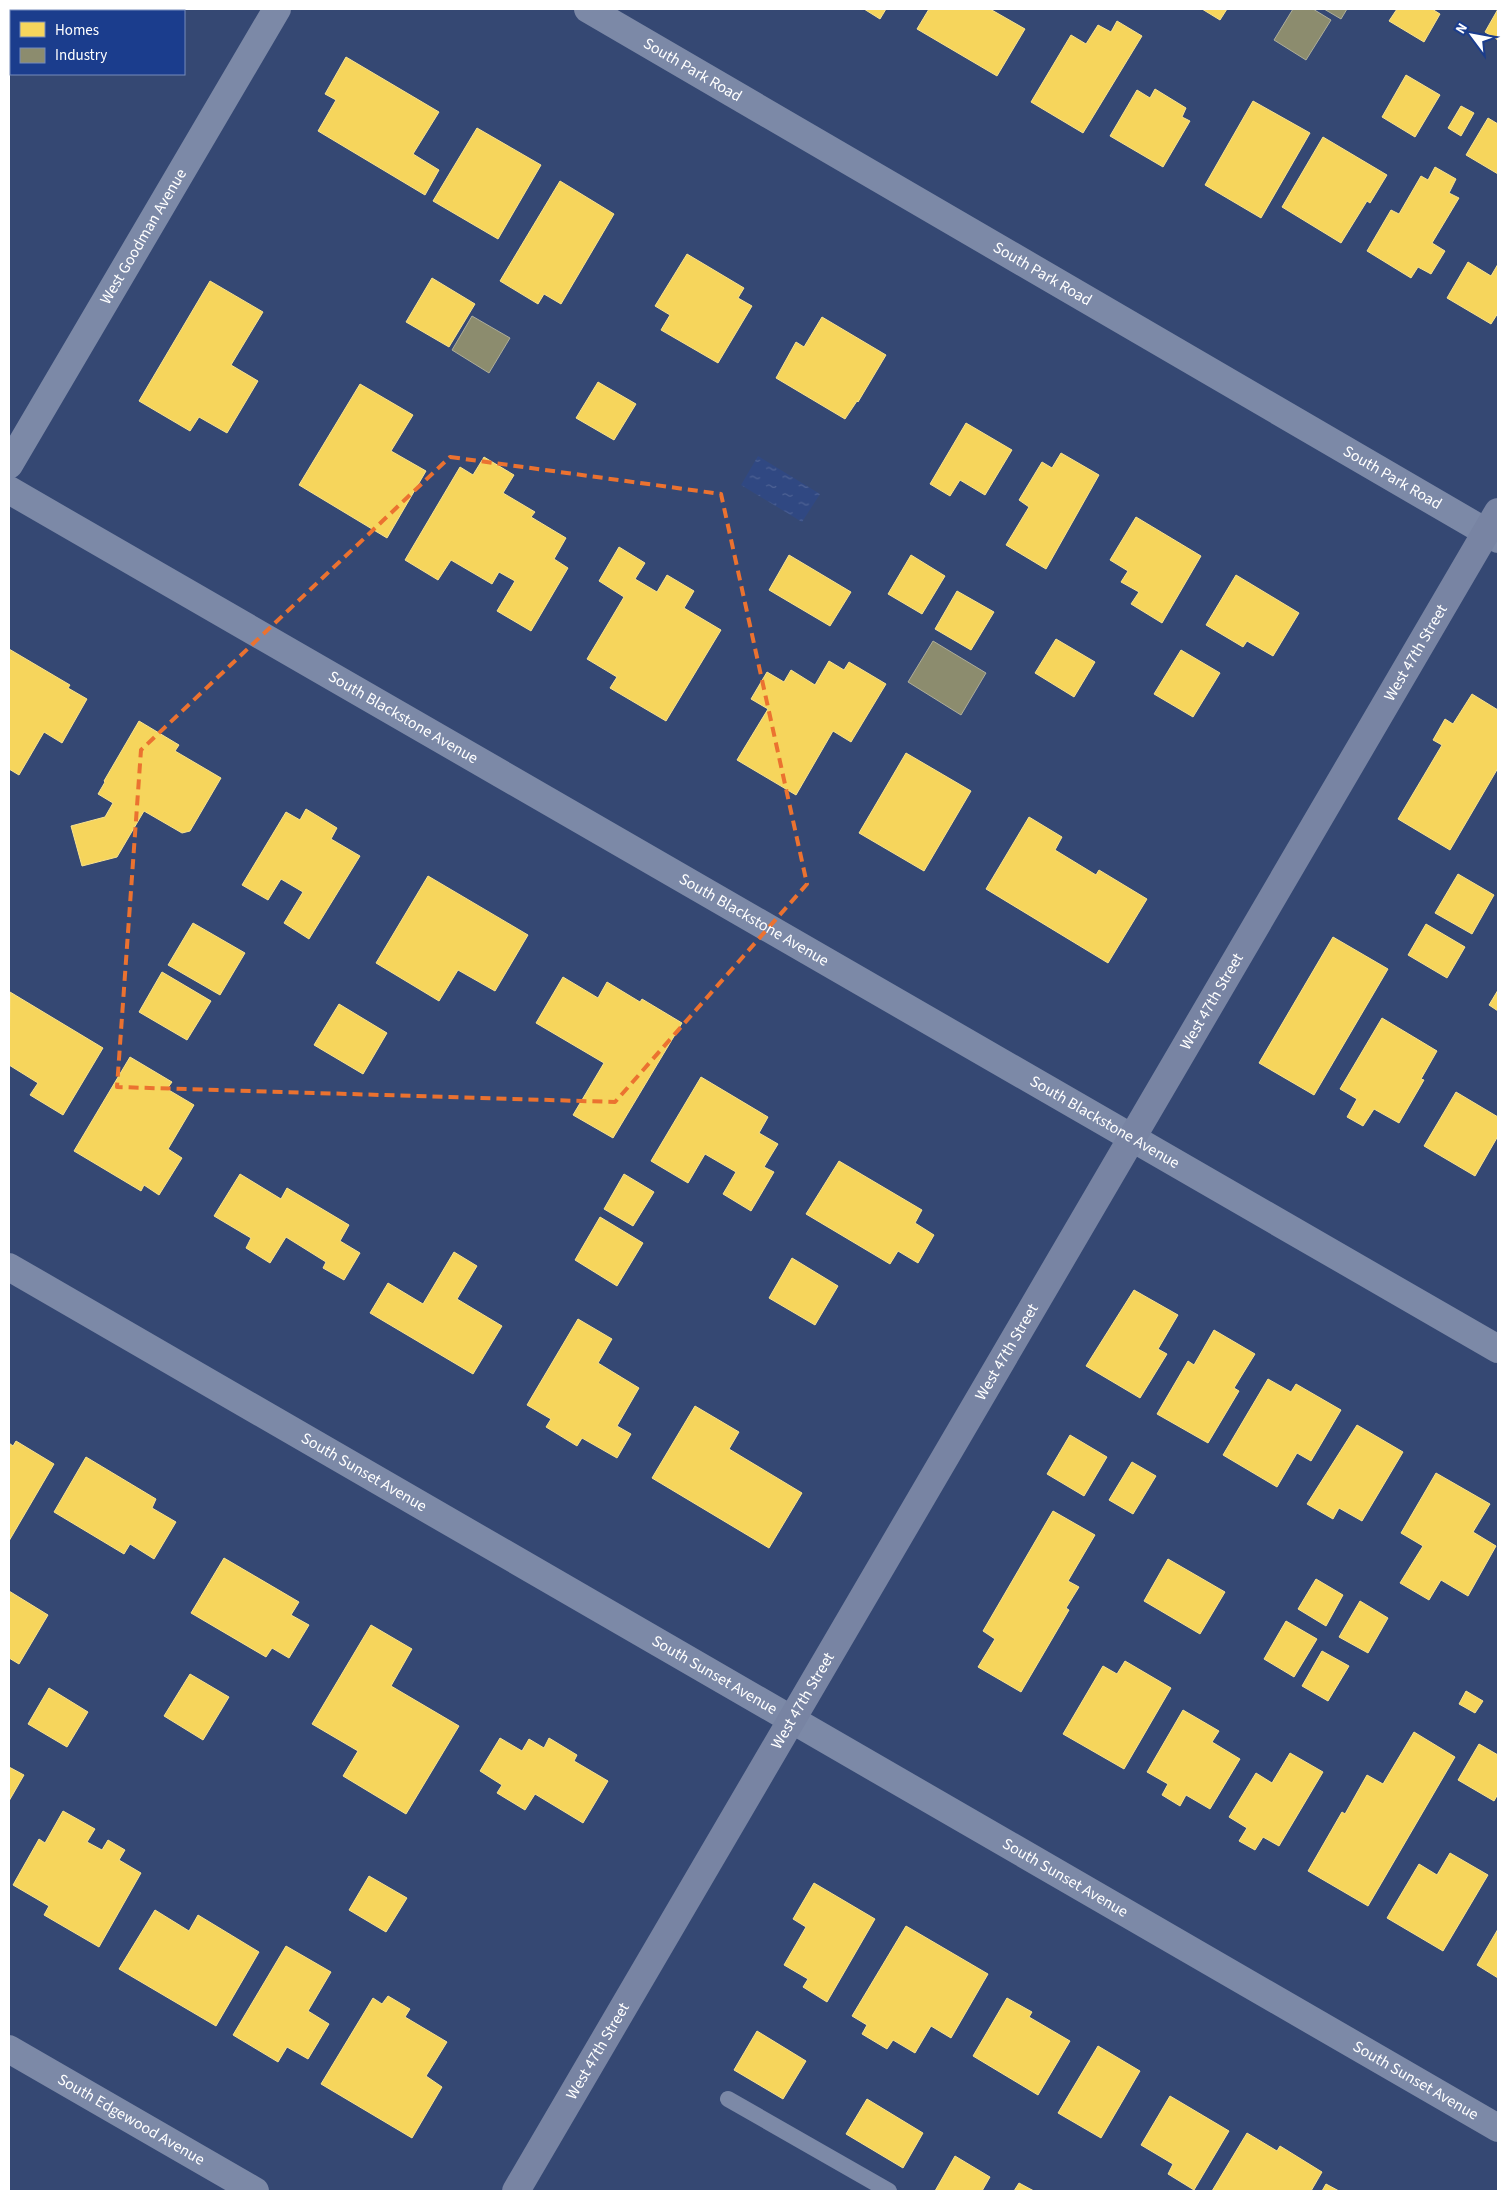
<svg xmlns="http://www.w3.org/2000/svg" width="1507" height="2200" font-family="'Source Sans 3',sans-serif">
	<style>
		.water { fill: url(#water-ripples) }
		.homes { fill: #f6d55c; stroke: #f9e28d }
		.industry { fill: #8c8c6e; stroke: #aeae9a }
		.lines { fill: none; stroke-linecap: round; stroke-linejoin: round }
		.service { stroke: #7c89a7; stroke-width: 16 }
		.minor { stroke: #7c89a7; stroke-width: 28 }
		.secondary { stroke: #7884a3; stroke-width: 28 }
		.marked { fill: none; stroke: #eb7230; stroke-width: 4; stroke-dasharray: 10 6; stroke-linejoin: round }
		.labels { text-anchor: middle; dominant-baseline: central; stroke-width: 5; stroke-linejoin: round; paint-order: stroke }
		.street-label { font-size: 16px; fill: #fff; stroke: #1b3d8d }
	</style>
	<defs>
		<pattern id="water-ripples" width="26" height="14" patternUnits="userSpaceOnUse" patternTransform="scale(1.25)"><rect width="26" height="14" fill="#304882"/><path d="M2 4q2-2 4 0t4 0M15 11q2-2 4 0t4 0" fill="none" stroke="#4f6395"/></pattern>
	</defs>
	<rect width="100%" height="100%" fill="#354873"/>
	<path class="water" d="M758,456L820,494L802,522L741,485Z"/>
	<path class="homes" d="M45,9H123L121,11H44Z
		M864,9H886L880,19Z
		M929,9H990L1025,29L997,76L917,29Z
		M1202,9H1227L1220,20Z
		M1397,9H1432L1440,14L1424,42L1389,21Z
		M1498,9V40L1485,32Z
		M1117,21L1142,36L1083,133L1031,102L1071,35L1086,44L1098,25L1111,32Z
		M346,57L439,112L413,154L439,170L425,195L318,131L336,100L325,94Z
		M1406,75L1440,95L1415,137L1382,117Z
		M1155,89L1186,108L1182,117L1190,121L1163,167L1110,136L1137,90L1150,98Z
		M1253,101L1310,133L1261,218L1205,185Z
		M1461,106L1474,113L1461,136L1448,128Z
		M1488,118L1498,124V174L1466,155Z
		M477,128L541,165L498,239L433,201Z
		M1323,137L1387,175L1370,203L1367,201L1341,243L1282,207Z
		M1435,167L1456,179L1449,193L1459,198L1432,243L1445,251L1431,274L1418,267L1411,278L1367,251L1391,210L1399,214L1421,176L1428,180Z
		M560,181L614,214L561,304L544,294L538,304L500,281Z
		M687,254L744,288L738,298L752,306L718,363L661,330L670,315L655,306Z
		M1468,262L1491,276L1498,264V313L1491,324L1447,298Z
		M432,278L475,304L449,347L406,322Z
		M210,281L263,312L231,365L258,381L227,433L199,417L190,431L139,401Z
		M822,317L886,355L858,402L857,401L845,419L776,378L796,342L804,347Z
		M598,382L636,404L614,440L576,418Z
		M360,384L413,415L391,451L426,471L387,538L299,485Z
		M966,423L1012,450L985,495L960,480L950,496L930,484Z
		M1061,453L1099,475L1046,569L1006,545L1029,507L1019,500L1042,462L1052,468Z
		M484,457L514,475L503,493L535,512L531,517L566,538L554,559L568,568L531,631L497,611L515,581L499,572L492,584L451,560L438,580L405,560L460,467L473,475Z
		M1136,517L1201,556L1162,623L1131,604L1139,592L1121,582L1128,571L1110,560Z
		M619,547L645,563L635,579L657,592L667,575L694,591L684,608L721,630L666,721L610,688L617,677L587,659L624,597L599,581Z
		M789,555L851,592L830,626L769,590Z
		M911,555L945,576L922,614L888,594Z
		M1236,575L1299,613L1273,656L1247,641L1243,647L1206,625Z
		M957,591L994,612L971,650L935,629Z
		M1056,639L1095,662L1074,697L1035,673Z
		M9,649L70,685L68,688L87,699L62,743L44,732L19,775L9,769Z
		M1181,650L1220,673L1193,717L1154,694Z
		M829,661L844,670L849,662L886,684L851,742L833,731L796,795L737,760L768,709L751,699L767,672L784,682L791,670L815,685Z
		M1472,694L1498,710V768L1450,850L1398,819L1442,745L1433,740L1445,719L1453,724Z
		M139,721L179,745L175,751L221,778L190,831L182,833L144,811L117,857L82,866L71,826L105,817L113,803L98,794L105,782L104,781Z
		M906,753L971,791L924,871L859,833Z
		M306,809L337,828L331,839L360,856L309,939L284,923L303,892L281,879L268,900L242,885L286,812L300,820Z
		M1029,817L1062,837L1055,850L1096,875L1099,870L1147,899L1108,963L986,889Z
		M1458,874L1494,895L1472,934L1435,913Z
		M428,876L528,935L495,991L458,970L439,1001L376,963Z
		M193,923L245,953L220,995L168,965Z
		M1426,924L1465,947L1447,978L1408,955Z
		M1333,937L1388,969L1314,1095L1259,1063Z
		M162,972L211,1001L187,1040L139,1012Z
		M563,977L598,998L607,982L640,1002L642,999L682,1023L613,1138L573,1115L604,1063L536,1023Z
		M1498,990V1011L1489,1005Z
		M10,992L103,1048L63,1115L30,1095L38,1083L9,1065Z
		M339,1004L387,1033L363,1074L314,1045Z
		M1382,1018L1437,1051L1421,1079L1424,1080L1399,1123L1374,1109L1363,1126L1347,1117L1357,1099L1340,1089Z
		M130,1057L172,1082L167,1089L194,1105L168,1149L182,1158L159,1195L144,1185L141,1191L74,1151Z
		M701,1077L768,1117L759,1133L778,1144L764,1167L774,1172L751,1211L723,1194L736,1172L705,1154L688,1183L651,1161Z
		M1456,1092L1498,1117V1136L1475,1176L1424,1146Z
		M839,1161L922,1210L915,1223L934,1235L918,1263L898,1251L890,1264L806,1214Z
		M240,1174L281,1199L287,1188L349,1225L340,1241L360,1253L344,1280L323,1268L326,1262L286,1237L270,1263L246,1248L251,1238L214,1216Z
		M624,1174L654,1192L633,1226L604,1209Z
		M600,1217L643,1243L617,1286L575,1260Z
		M454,1252L477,1266L457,1299L502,1326L473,1374L370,1313L388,1283L423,1304Z
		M792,1258L838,1286L815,1325L769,1298Z
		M1134,1290L1178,1315L1158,1349L1167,1354L1140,1398L1086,1366Z
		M578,1319L612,1339L598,1363L639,1388L617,1426L631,1434L617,1458L582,1438L577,1446L546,1427L551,1419L527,1405Z
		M1214,1330L1255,1354L1234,1388L1239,1391L1208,1443L1157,1414L1188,1361L1194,1365Z
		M1268,1379L1291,1392L1296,1384L1341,1410L1311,1461L1297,1453L1277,1487L1223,1455Z
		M695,1406L739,1432L729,1449L802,1493L769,1548L652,1478Z
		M1357,1425L1403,1452L1362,1521L1339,1508L1333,1519L1307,1504Z
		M1070,1435L1107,1457L1084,1496L1047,1474Z
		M16,1441L54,1464L9,1541V1443L13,1446Z
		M86,1457L156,1499L152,1508L176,1522L154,1559L130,1544L124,1554L54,1512Z
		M1132,1462L1156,1476L1133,1514L1109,1500Z
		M1436,1473L1490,1504L1473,1532L1496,1546L1468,1596L1441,1580L1429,1600L1400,1583L1423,1546L1401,1533Z
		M1053,1511L1095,1535L1068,1581L1079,1587L1066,1608L1069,1610L1021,1692L978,1667L995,1639L983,1631Z
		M224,1558L299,1602L291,1615L309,1625L289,1658L272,1648L266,1657L191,1613Z
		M1168,1559L1225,1592L1200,1634L1144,1601Z
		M1316,1579L1343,1595L1326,1626L1298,1609Z
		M9,1591L48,1615L19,1664L9,1658Z
		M1360,1601L1388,1618L1368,1653L1339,1637Z
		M1286,1621L1317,1639L1294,1677L1264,1659Z
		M371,1625L412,1649L391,1686L459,1726L406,1814L343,1776L358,1751L312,1724Z
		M1322,1651L1349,1666L1328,1701L1302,1686Z
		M1125,1661L1171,1688L1124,1769L1063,1734L1103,1666L1117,1674Z
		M190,1674L229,1697L203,1740L164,1716Z
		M49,1688L88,1712L67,1747L28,1724Z
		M1466,1691L1483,1701L1475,1713L1459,1704Z
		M1183,1710L1219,1731L1212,1742L1240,1759L1210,1809L1186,1795L1180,1806L1162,1795L1168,1784L1147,1772Z
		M1414,1732L1455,1757L1368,1906L1308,1871L1342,1812L1345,1814L1367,1775L1383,1784Z
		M500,1738L522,1751L529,1739L544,1748L549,1738L577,1755L574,1761L608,1781L583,1823L535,1794L525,1810L497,1793L502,1785L480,1771Z
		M1479,1744L1498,1755V1794L1494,1801L1458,1780Z
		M1290,1753L1323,1772L1279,1846L1263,1837L1255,1850L1239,1841L1247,1828L1229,1817L1256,1773L1272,1783Z
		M9,1767L24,1775L9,1801Z
		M63,1811L95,1829L87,1842L102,1850L108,1840L125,1850L119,1860L141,1873L99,1947L44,1915L49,1906L13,1885L39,1839L45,1843Z
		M1450,1853L1488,1875L1443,1951L1387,1918L1419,1864L1437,1875Z
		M369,1876L407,1898L386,1932L349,1910Z
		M814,1883L875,1919L827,2002L803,1987L808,1979L784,1965L806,1927L793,1919Z
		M155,1910L189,1931L198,1915L259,1952L216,2026L119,1969Z
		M906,1926L988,1974L951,2038L931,2026L915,2053L893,2040L887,2049L862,2034L867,2025L852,2016Z
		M1498,1929V1978L1477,1965Z
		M286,1946L331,1972L308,2011L329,2024L308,2059L287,2047L278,2062L233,2035Z
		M388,1996L410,2009L405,2017L447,2042L426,2076L442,2087L412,2138L321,2084L373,1998L382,2004Z
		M1007,1998L1032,2012L1029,2017L1070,2041L1038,2095L973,2056Z
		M757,2031L806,2061L783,2099L734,2070Z
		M1098,2046L1140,2071L1101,2138L1058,2113Z
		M1170,2096L1229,2131L1194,2190L1168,2174L1173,2164L1141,2145Z
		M867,2099L923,2133L903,2168L846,2134Z
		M1247,2133L1277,2151L1280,2146L1322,2172L1311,2191H1212Z
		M955,2156L990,2177L982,2191H935Z
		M1019,2183L1034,2191H1014Z
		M1326,2184L1339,2191H1322Z"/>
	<path class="industry" d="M1293,9H1313L1331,20L1306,60L1274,40Z
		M1324,9H1347L1341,19Z
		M472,316L510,338L489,373L452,350Z
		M933,641L986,673L961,715L908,682Z"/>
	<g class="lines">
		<path class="service" d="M728,2099L889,2191"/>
		<g class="minor">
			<path id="s1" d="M588,9L1498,539"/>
			<path id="s2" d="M9,465L277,9"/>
			<path id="s3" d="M9,490L1498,1349"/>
			<path id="s4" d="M9,1267L1498,2128"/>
			<path id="s5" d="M9,2049L255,2191"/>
		</g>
		<path class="secondary" id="s6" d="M516,2191L1498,512"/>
	</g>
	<path class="marked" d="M450,457L721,494L807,884L615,1102L117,1087L141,750Z"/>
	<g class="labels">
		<g class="street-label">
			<text stroke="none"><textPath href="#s1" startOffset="121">South Park Road</textPath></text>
			<text stroke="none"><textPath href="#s2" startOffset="265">West Goodman Avenue</textPath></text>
			<text stroke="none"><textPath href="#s1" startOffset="526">South Park Road</textPath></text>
			<text stroke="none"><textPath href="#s1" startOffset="931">South Park Road</textPath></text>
			<text stroke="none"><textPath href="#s6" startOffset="1782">West 47th Street</textPath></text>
			<text stroke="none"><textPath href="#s3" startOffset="455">South Blackstone Avenue</textPath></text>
			<text stroke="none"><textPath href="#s3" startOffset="860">South Blackstone Avenue</textPath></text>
			<text stroke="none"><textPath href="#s6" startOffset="1378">West 47th Street</textPath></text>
			<text stroke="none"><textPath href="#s3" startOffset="1265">South Blackstone Avenue</textPath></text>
			<text stroke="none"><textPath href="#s6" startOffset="972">West 47th Street</textPath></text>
			<text stroke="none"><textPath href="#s4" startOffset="410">South Sunset Avenue</textPath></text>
			<text stroke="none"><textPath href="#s4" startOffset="815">South Sunset Avenue</textPath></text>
			<text stroke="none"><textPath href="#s6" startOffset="568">West 47th Street</textPath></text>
			<text stroke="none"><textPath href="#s4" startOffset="1220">South Sunset Avenue</textPath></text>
			<text stroke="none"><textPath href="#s6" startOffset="162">West 47th Street</textPath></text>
			<text stroke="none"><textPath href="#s4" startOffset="1625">South Sunset Avenue</textPath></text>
			<text stroke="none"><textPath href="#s5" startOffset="141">South Edgewood Avenue</textPath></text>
		</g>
	</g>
	<rect width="1507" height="2200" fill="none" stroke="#ffffff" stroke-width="20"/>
	<rect x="10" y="10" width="175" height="65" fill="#1b3d8d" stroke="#768bbb"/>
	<rect x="20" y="22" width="25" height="15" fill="#f6d55c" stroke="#768bbb"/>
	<text x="55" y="35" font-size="15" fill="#ffffff">Homes</text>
	<rect x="20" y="48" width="25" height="15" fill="#8c8c6e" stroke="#768bbb"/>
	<text x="55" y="60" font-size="15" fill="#ffffff">Industry</text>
	<g transform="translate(1472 35) rotate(302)" stroke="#1b3d8d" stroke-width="4" paint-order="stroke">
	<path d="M0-4L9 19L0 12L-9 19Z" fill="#ffffff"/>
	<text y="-8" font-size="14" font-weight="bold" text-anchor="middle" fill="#ffffff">N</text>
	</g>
</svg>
